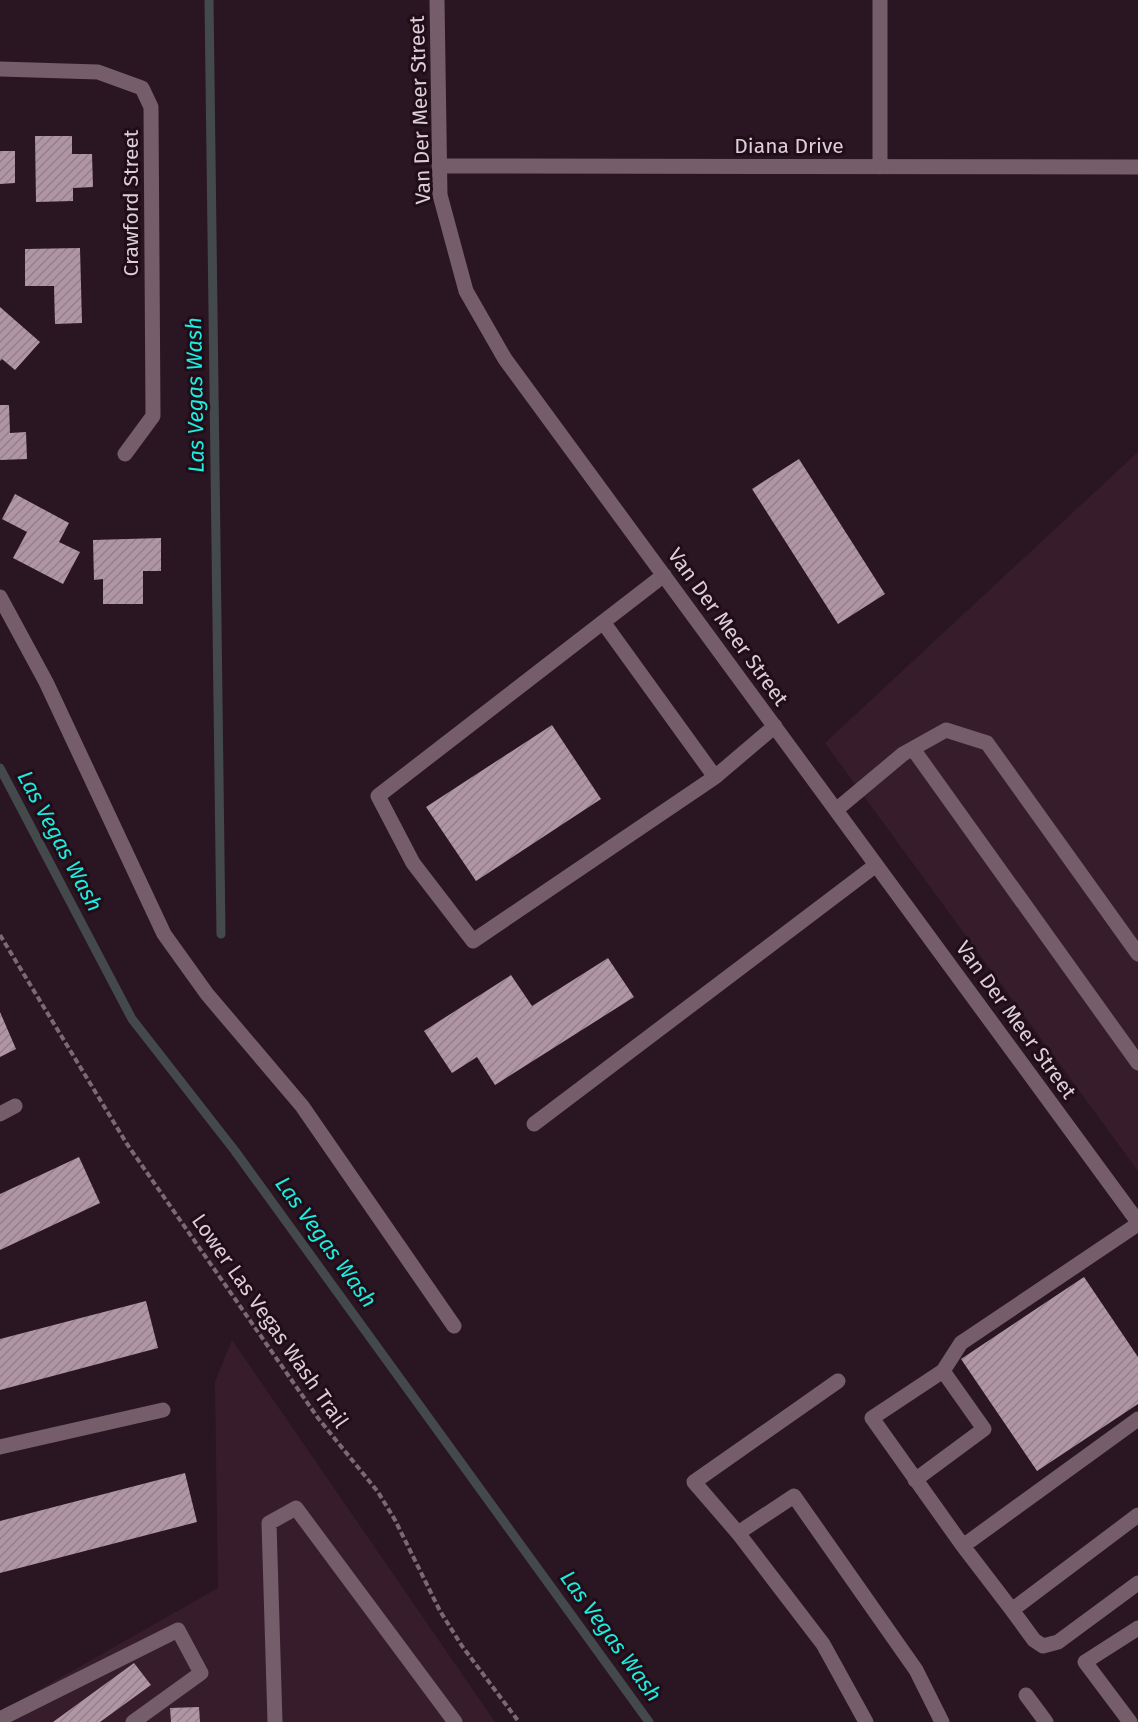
<svg xmlns="http://www.w3.org/2000/svg" width="1138" height="1722" font-family="'Fira Sans',sans-serif">
	<style>
		.built { fill: #371d2c }
		.lines { fill: none; stroke-linecap: round; stroke-linejoin: round }
		.stream { stroke: #444a4b; stroke-width: 9 }
		.building { fill: url(#building-hatch) }
		.path { stroke: #7a6973; stroke-width: 4; stroke-dasharray: 6 3; stroke-linecap: butt }
		.minor { stroke: #755d6a; stroke-width: 15 }
		.labels { text-anchor: middle; dominant-baseline: central; stroke-width: 6; stroke-linejoin: round; paint-order: stroke }
		.street-label { font-size: 21px; fill: #dcced6; stroke: #200d18 }
		.water-label { font-size: 22px; font-style: italic; fill: #1beddf; stroke: #200d18 }
	</style>
	<defs>
		<pattern id="building-hatch" width="6" height="6" patternUnits="userSpaceOnUse" patternTransform="scale(1.5)"><rect width="6" height="6" fill="#b095a4"/><path d="M-1 1l2-2M0 6l6-6M5 7l2-2" fill="none" stroke="#947f8b"/></pattern>
	</defs>
	<rect width="100%" height="100%" fill="#2a1622"/>
	<path class="built" d="M1138,452V1171L825,743Z
		M232,1340L495,1722H0V1712L218,1588L215,1382Z"/>
	<g class="lines">
		<path class="stream" d="M209,0L221,934
			M0,768L132,1019L235,1151L649,1722"/>
	</g>
	<path class="building" d="M35,136H72V154H92L93,187L73,188V201L36,202Z
		M0,151H15V183L0,184Z
		M80,248L82,323L55,324L54,286H25V249Z
		M0,307L40,342L15,370L2,359L0,361Z
		M0,405H9L10,433L26,432L27,459L0,460Z
		M799,459L885,594L838,624L752,489Z
		M15,494L69,523L59,542L80,552L63,584L13,558L27,532L2,519Z
		M161,538V571H143V604H103V579L94,580L93,540Z
		M552,725L601,799L476,881L426,807Z
		M608,958L634,997L495,1085L477,1057L452,1073L424,1031L511,975L532,1006Z
		M0,1012L16,1049L0,1057Z
		M79,1157L100,1203L0,1250V1194Z
		M1084,1277L1138,1357V1404L1037,1471L961,1359Z
		M146,1301L158,1348L0,1390V1339Z
		M185,1473L197,1522L0,1573V1521Z
		M134,1663L151,1685L100,1722H53Z
		M199,1707L200,1722H171L170,1708Z"/>
	<g class="lines">
		<path class="path" d="M0,935L127,1144L318,1418L378,1492L395,1520L440,1611L462,1646L519,1722"/>
		<path class="minor" d="M437,0L440,195L466,291L505,359L1138,1222
			M880,0V167
			M0,69L98,72L142,88L151,107L153,416L125,454
			M439,166L1138,167
			M0,597L46,682L164,934L207,994L302,1106L454,1326
			M603,622L715,777L473,941L413,863L378,796L664,575
			M913,749L1138,1063
			M715,777L775,726
			M836,810L903,754L946,730L987,743L1138,954
			M0,1114L15,1106
			M534,1124L876,865
			M943,1371L961,1343L1138,1224
			M1138,1419L963,1546L1012,1610L1138,1515
			M0,1447L163,1410
			M915,1480L984,1429L943,1371L872,1418L963,1546
			M738,1533L694,1482L838,1381
			M1012,1610L1034,1640L1043,1646L1058,1642L1138,1583
			M1026,1695L1046,1722
			M0,1719L178,1630L201,1673L133,1722
			M275,1722L269,1523L296,1508L455,1722
			M866,1722L823,1644L738,1533L794,1496L916,1670L942,1722
			M1130,1722L1085,1662L1138,1628"/>
	</g>
	<g class="labels">
		<g class="street-label">
			<text transform="translate(420 110) rotate(-92)">Van Der Meer Street</text>
			<text x="789" y="146">Diana Drive</text>
			<text transform="translate(131 203) rotate(-90)">Crawford Street</text>
			<text transform="translate(728 627) rotate(54)">Van Der Meer Street</text>
			<text transform="translate(1016 1020) rotate(54)">Van Der Meer Street</text>
			<text transform="translate(270 1321) rotate(55)">Lower Las Vegas Wash Trail</text>
		</g>
		<g class="water-label">
			<text transform="translate(195 395) rotate(-91)">Las Vegas Wash</text>
			<text transform="translate(60 841) rotate(62)">Las Vegas Wash</text>
			<text transform="translate(326 1242) rotate(54)">Las Vegas Wash</text>
			<text transform="translate(611 1636) rotate(54)">Las Vegas Wash</text>
		</g>
	</g>
</svg>
